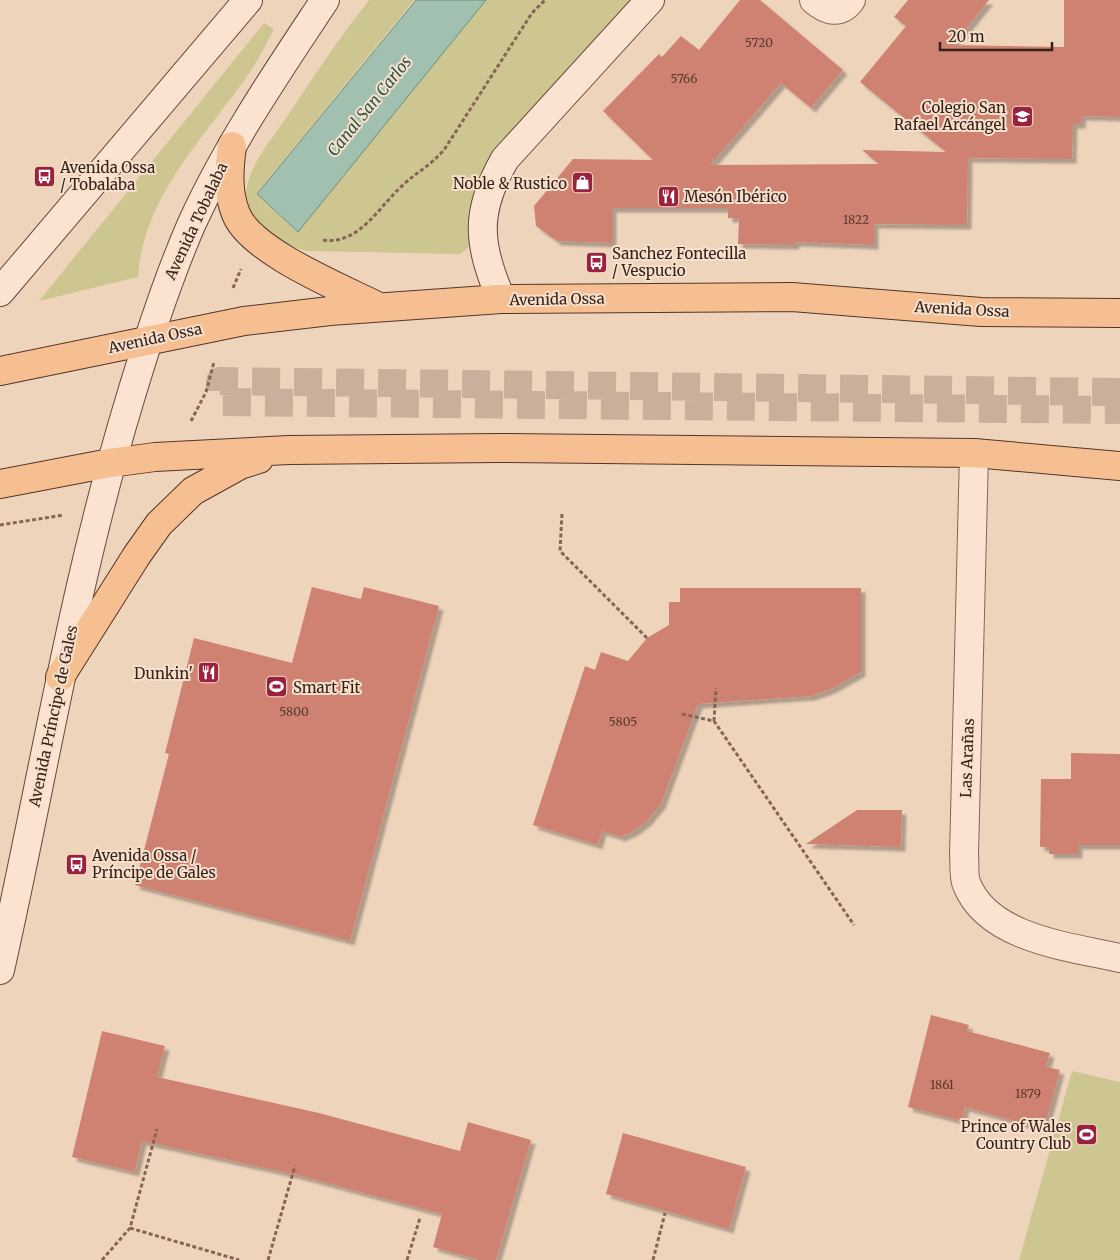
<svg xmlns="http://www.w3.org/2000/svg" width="1120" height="1260" font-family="Merriweather,serif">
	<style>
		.green { fill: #cdc690 }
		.water { fill: #a1c0af; stroke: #688e7c }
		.building { fill: #cf8271; filter: url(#shadow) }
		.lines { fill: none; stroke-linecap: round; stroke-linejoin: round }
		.highway-tunnel { stroke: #cab09c; stroke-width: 28; stroke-dasharray: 28 14; stroke-linecap: butt }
		.street-casing { stroke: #876455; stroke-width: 30 }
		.secondary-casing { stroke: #694639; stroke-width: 30 }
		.primary-casing { stroke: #54342a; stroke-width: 30 }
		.path { stroke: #876455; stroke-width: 3; stroke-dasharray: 4 2.5; stroke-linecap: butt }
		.street { stroke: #fae3d0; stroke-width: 28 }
		.secondary { stroke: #fae3d0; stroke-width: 28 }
		.primary { stroke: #f5bf91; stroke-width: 28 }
		.labels { text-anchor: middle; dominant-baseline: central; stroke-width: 4; stroke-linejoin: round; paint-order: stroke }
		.number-label { font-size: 12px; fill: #5c3a30 }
		.poi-label { font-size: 15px; fill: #36221b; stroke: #f6e0cc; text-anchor: start }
		.street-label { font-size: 15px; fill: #36221b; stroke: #f6e0cc }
		.water-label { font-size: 16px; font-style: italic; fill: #295649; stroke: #f6e0cc }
	</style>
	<defs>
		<filter id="shadow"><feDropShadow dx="4.5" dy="4.5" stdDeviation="1" flood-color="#0004"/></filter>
	</defs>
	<rect width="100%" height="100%" fill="#efd4bc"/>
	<path class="green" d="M369,0H414L256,194L297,232L486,0H634L492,158C470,194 475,207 470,246L460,254L307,251C283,245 242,221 246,192C249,164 273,138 288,115C314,76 340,37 369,0Z
		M264,23L274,29C265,47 255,66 243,82C200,142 143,199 138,277L39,301Z
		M1072,1071L1120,1082V1260H1019Z"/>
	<path class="water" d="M416,0H486L298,232L257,194Z"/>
	<path class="building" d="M740,0H760L843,70L811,108L781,83L710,165L879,164L862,150L946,152L860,82L906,26L894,17L908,0H989L953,45L1064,47V0H1120V117L1082,116L1081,124H1073L1072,159L968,158L967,225L874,224V245L795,242V245L738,244L739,218H728V208H612V243L557,241L536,226L534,206L573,159L653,160L603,111L659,54L662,57L681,36L699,50Z
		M312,587L361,599L364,587L439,606L350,941L135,885L169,754L165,753L194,638L292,663Z
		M680,588H861V672L831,689L811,696L698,704L661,804L647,821L634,831L621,837L602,831L598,845L533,825L585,666L595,670L601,652L628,661L647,638L669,625V602H680Z
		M1071,753L1120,754V845H1078V854H1049V847H1040L1041,779H1071Z
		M857,810H902L901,847L806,844Z
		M931,1015L969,1025L967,1031L1050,1053L1046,1067L1060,1070L1044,1129L965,1107L962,1121L908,1107Z
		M102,1031L165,1046L157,1077L319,1113L460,1151L468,1122L531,1140L496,1260H479L433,1247L442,1214L297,1175L142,1141L135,1172L72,1157Z
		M623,1133L746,1167L729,1229L606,1194Z"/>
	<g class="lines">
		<path class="highway-tunnel" d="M1120,392L220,381V402L1120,410"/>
		<defs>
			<path id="street" d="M814,0C827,11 840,15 851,0
				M974,453L964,855C965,864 963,877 967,885C989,939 1071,947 1120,958"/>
			<path id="secondary" d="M0,292L248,0
				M501,299C478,243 474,213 505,159L650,0
				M0,970C43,779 73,586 130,399C148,339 167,280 192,223C228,144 278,71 325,0"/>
			<path id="primary" d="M232,146C229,169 227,192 236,214C251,252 344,289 379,307
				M0,371L244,321L330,311L501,299L792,297L981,312L1120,313
				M0,484L110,463L155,457L289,450L499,448L974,453L1120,466
				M60,677L137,555L159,524L193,491L240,465L259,459"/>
		</defs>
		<use href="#street" class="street-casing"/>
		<use href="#secondary" class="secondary-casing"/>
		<use href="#primary" class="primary-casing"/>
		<path class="path" d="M323,240C360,245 379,206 403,185C417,172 431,165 444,150L532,13L545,0
			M233,288L241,269
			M191,421L206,392L214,362
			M562,514L560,551L647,638
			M0,525L64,515
			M682,714L714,721L854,925
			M714,721L716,688
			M130,1228L239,1260
			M102,1260L130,1228L157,1129
			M268,1260L295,1166
			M407,1260L420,1218
			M653,1260L665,1213"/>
		<use href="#street" class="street"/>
		<use href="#secondary" class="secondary"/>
		<use href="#primary" class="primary"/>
	</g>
	<defs>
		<symbol id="school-square" viewBox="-11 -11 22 22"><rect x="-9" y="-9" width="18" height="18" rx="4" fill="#99233f" stroke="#f6e0cc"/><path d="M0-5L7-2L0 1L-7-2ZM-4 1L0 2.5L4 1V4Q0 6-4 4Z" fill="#fff"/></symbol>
		<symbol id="bus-square" viewBox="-11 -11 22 22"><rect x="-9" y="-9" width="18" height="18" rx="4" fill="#99233f" stroke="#f6e0cc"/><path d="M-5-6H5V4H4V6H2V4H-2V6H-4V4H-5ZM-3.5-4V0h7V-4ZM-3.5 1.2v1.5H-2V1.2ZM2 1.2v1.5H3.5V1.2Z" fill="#fff"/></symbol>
		<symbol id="shop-square" viewBox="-11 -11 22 22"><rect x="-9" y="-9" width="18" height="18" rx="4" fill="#99233f" stroke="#f6e0cc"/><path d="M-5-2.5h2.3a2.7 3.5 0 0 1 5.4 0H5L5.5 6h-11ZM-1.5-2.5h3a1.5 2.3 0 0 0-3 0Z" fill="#fff"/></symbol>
		<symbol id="restaurant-square" viewBox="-11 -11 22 22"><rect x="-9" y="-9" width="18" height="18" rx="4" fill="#99233f" stroke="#f6e0cc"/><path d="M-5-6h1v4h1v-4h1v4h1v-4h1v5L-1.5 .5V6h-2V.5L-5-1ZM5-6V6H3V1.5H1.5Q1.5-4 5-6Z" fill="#fff"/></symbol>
		<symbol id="stadium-square" viewBox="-11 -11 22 22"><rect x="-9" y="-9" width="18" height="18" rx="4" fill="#99233f" stroke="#f6e0cc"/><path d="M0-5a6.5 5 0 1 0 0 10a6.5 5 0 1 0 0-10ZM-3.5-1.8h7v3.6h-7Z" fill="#fff"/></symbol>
	</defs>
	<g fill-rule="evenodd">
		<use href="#school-square" x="1010" y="104" width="25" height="25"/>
		<use href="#bus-square" x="32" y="164" width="25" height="25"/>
		<use href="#shop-square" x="570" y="170" width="25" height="25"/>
		<use href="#restaurant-square" x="656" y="184" width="25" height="25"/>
		<use href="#bus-square" x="584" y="250" width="25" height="25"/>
		<use href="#restaurant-square" x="196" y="660" width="25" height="25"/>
		<use href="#stadium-square" x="264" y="674" width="25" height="25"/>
		<use href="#bus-square" x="64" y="852" width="25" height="25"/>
		<use href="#stadium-square" x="1074" y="1122" width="25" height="25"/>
	</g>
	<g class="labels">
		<g class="number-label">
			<text x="759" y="42">5720</text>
			<text x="684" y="78">5766</text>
			<text x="856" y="219">1822</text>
			<text x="294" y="711">5800</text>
			<text x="623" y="721">5805</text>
			<text x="942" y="1084">1861</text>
			<text x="1028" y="1093">1879</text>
		</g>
		<g class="poi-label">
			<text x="1006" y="107" text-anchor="end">Colegio San<tspan x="1006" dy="17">Rafael Arcángel</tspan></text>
			<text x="60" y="167">Avenida Ossa<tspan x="60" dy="17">/ Tobalaba</tspan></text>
			<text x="567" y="183" text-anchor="end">Noble &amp; Rustico</text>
			<text x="684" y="196">Mesón Ibérico</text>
			<text x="612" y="253">Sanchez Fontecilla<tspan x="612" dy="17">/ Vespucio</tspan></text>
			<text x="193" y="673" text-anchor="end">Dunkin'</text>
			<text x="293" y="687">Smart Fit</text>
			<text x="92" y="855">Avenida Ossa /<tspan x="92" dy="17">Príncipe de Gales</tspan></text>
			<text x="1071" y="1126" text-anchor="end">Prince of Wales<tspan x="1071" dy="17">Country Club</tspan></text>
		</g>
		<g class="street-label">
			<text transform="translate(196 221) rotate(-65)">Avenida Tobalaba</text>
			<text transform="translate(557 299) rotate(-1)">Avenida Ossa</text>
			<text transform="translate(962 309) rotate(3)">Avenida Ossa</text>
			<text transform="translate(155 338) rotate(-12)">Avenida Ossa</text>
			<text transform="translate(53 716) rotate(-78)">Avenida Príncipe de Gales</text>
			<text transform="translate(967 758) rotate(-88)">Las Arañas</text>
		</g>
		<g class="water-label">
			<text transform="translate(369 106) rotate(-51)">Canal San Carlos</text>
		</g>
	</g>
	<path d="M940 42v8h112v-8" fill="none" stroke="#36221b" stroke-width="2.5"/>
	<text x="948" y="42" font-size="15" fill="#36221b" stroke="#f6e0cc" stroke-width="4" paint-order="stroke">20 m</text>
</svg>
